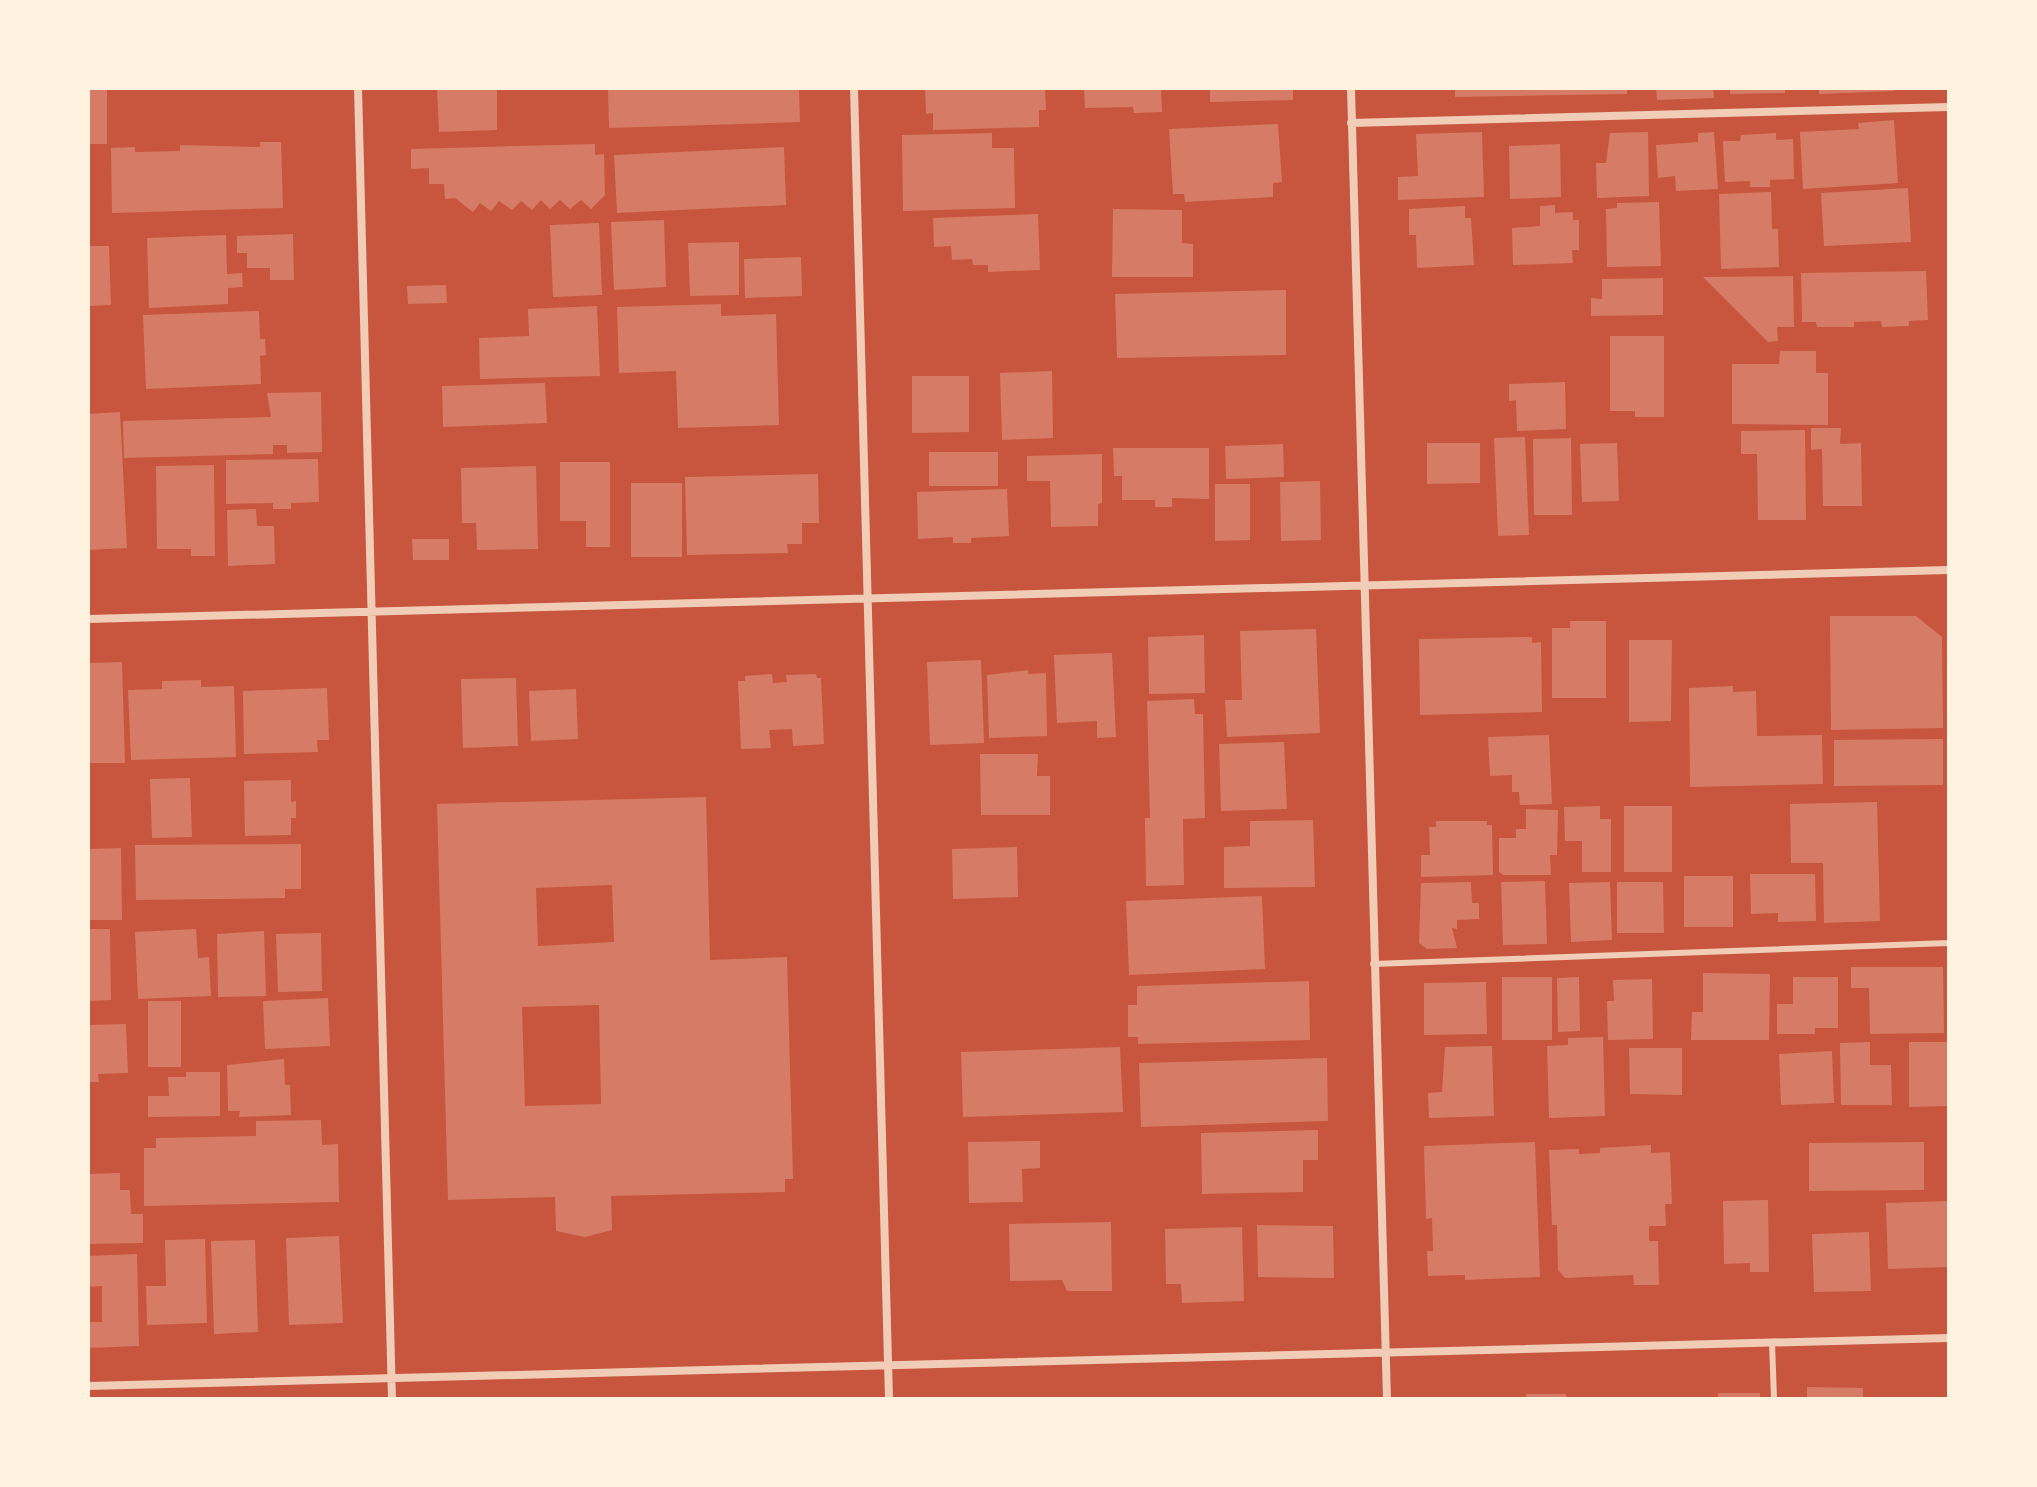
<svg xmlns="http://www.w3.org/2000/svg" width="2037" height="1487" font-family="'Fira Sans',sans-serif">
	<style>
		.building { fill: #d67c66; fill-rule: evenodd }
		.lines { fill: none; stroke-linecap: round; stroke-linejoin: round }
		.service { stroke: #f1ccb7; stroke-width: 6 }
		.minor { stroke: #f1ccb7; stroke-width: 8 }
	</style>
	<rect width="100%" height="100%" fill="#c8553d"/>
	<path class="building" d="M88,88H107V144H88Z
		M437,88H497V130L439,132Z
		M608,88H799L800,122L609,128Z
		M925,88H1045L1046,110H1039V127L933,130V113L926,114Z
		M1084,88H1161L1162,112L1134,113L1133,107L1085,108Z
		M1210,88H1293V100L1210,102Z
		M1455,88H1627V94L1455,97Z
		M1656,88H1713L1714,98L1657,100Z
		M1730,88H1785V93L1730,94Z
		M1819,88H1894V91L1819,94Z
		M1894,120L1898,183L1803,189L1800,132L1859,129L1858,123Z
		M1278,124L1282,182L1273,183V197L1185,202L1184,194H1173L1169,129Z
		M1482,132L1484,197L1398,200V177L1418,176L1416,134Z
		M1648,132L1649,196L1597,198L1596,163H1606L1610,133Z
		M1714,132L1718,189L1676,191L1675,176L1658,178L1656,145L1698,142V133Z
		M992,133V148H1014L1015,208L903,211L902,135Z
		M1776,133V140L1793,139L1794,179L1770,180V187H1750V181L1725,182L1723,141H1740L1741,135Z
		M260,142H281L283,208L112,213L111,148L135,147V152L180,151V145L260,147Z
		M595,144V155L604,154L605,195L591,209L581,200L570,209L560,200L550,209L541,200L532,210L521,201L512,210L499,201L491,211L480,203L473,212L455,198L445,199L444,184H429V168L411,169V149Z
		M1560,144L1561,197L1510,199L1509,146Z
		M784,147L786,205L617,213L614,155Z
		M1908,188L1911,242L1824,246L1821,193Z
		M1771,192L1772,229H1778L1779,267L1721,269L1719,194Z
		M1659,202L1661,266L1607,267L1606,209L1617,208V203Z
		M1555,205V213L1573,212V220H1579V250H1572L1573,263L1513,265L1512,228L1540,226V206Z
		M1465,206V218H1471L1474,265L1417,268L1416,235H1409V209Z
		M1113,209L1182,210V243L1193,244V277H1112Z
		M1038,214L1040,270L988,272V265H973L972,259L952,260L951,246L934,247L933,218Z
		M664,220L666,287L614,290L611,222Z
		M599,223L602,295L553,297L550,225Z
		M293,234L294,280H270V268H247V253H237V236Z
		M226,235L227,274L242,273L243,287L228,288V304L149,308L147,238Z
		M739,242V295L690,296L688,243Z
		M88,246H109L111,305L88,306Z
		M801,257L802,296L745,298L744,259Z
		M1926,271L1928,320L1909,321V326L1882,327L1881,321L1854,322V327H1817L1816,322H1802L1801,273Z
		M1793,276L1794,327H1777L1778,341L1768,342L1703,277Z
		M1663,278V315L1591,316V298L1602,299V279Z
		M446,285L447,303L408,304L407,286Z
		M1286,290V355L1117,358L1115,294Z
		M721,304V316L776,314L779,425L678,428L676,371L619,373L617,307Z
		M597,306L600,376L480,379L479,338L529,336L528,309Z
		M259,311L260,339H265L266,355L260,356L261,384L146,389L143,315Z
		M1610,336H1664V417H1635V411H1610Z
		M1780,351H1816V373H1828V425L1732,424V364H1779Z
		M1052,371L1053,438L1002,440L1000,373Z
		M912,376H969V432L912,433Z
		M1565,382L1566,429L1517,431L1516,400L1509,401V384Z
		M545,383L547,423L443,427L442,386Z
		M321,392L322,452L287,453V445H273V454L124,458L123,421L271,417L267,393Z
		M120,412L127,548L88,550V414Z
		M1811,428H1841L1840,444L1861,443L1862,506H1823L1822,449L1811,450Z
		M1805,430L1806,520H1758L1757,454H1741V431Z
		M1525,437L1529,535L1498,536L1494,438Z
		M1571,438L1572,515H1534L1533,439Z
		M1427,443H1480V483L1427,484Z
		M1617,443L1619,501L1582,502L1580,444Z
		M1283,444L1284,477L1226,479L1225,446Z
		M1113,448H1209V499L1172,498V507H1155V500H1122V476H1114Z
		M929,452H998V486H929Z
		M1102,454V503L1098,504V526L1051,527L1050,481H1027V456Z
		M318,459L319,502L291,503V509H273V503L226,504V460Z
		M560,462H610V547H586V521H560Z
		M214,465L215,556H191V549H157L156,466Z
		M536,466L538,549L477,550L476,523H462L461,468Z
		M818,474L819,523H802V544H787L788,553L687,555L685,477Z
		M1320,481L1321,540L1281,541L1280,482Z
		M631,483H682V557H631Z
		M1215,484H1250V540L1215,541Z
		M1007,489L1009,536L971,538V543H953V537L918,539L917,492Z
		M256,509L257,526H274L275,564L228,566L227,510Z
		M412,539H449V560H413Z
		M1830,616H1916L1942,637L1943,728L1831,730Z
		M1570,621H1606V698H1552V628H1570Z
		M1316,629L1320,733L1227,737L1225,700H1242L1240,631Z
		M1204,635L1205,693L1149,694L1148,637Z
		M1532,637V643L1541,642L1542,712L1420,715L1419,639Z
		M1629,640H1672L1671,721L1629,722Z
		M1112,653L1116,737L1097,738V721L1057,723L1054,655Z
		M981,660L984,743L930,745L927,662Z
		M122,662L125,763H88V663Z
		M1028,670V674L1046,673L1047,736L989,738L987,675Z
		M772,674L773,683L787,682L786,675L816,674L817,678H821L824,744L793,746L792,729L769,730L771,748L741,749L738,681H745V676Z
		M516,678L518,746L463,748L461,679Z
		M201,680V687L234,686L236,757L131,760L128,690L162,689V681Z
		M1733,686V692L1756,691L1757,736L1822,735L1823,784L1690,787L1689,688Z
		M327,688L329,740H317L318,752L244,754L243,691Z
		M576,689L578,739L531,741L529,691Z
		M1194,699L1195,714H1203L1205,818L1183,819L1184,885L1146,886L1145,818H1150L1147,701Z
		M1549,735L1552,804L1520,805L1519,792H1512V775L1490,776L1488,737Z
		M1943,739V785L1834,786V740Z
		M1284,742L1287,809L1221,811L1219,744Z
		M980,754H1038L1037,776H1050V815H981Z
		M190,778L192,837L152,838L150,779Z
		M291,780V802L296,801V818H291V835L245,836L244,781Z
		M706,797L710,960L787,957L793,1179H785V1192L611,1196L612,1230L585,1237L556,1231L555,1197L448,1200L437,804ZM612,885L614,942L538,946L536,888ZM599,1005L601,1104L525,1106L522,1007Z
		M1877,802L1880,921L1824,923L1823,863H1791L1790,804Z
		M1600,806V819H1611V872H1582V841H1565L1564,807Z
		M1624,806H1672V872H1624Z
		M1526,809L1558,810L1557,855H1550L1551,875H1503L1499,872V838H1516V829H1526Z
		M1313,820L1315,887L1224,888V847L1250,846V821Z
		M1436,821H1487V825H1492L1493,875L1421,877V855H1430L1429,827H1436Z
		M301,844V889H285V898L136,900L135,845Z
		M1017,847L1018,897L953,899L952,849Z
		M121,848L122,920H88V849Z
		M1750,874H1815L1816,921L1778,922V913L1751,914Z
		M1684,876H1733V927H1684Z
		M1545,881L1547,944L1503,945L1501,882Z
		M1471,882L1472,903H1479V919L1457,920V929L1452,928L1457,948L1427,949L1419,943L1421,883Z
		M1610,882L1612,940L1571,942L1569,883Z
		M1617,882H1663L1664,933H1617Z
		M1262,896L1265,969L1129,975L1126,901Z
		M88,929H110L111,1000L88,1001Z
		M196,929L198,958L209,957L211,996L138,999L135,932Z
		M264,931L266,996L218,997L217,934Z
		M321,933L322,991L278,992L276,934Z
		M1851,967H1943L1944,1033L1870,1034L1869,988H1851Z
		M1703,973L1770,974L1769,1040H1691L1692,1012H1703Z
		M1502,977H1552V1040H1502Z
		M1579,977L1580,1031L1558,1032L1557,978Z
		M1793,977H1838V1028H1815V1034H1777V1004H1793Z
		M1652,979L1653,1039L1608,1040L1607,1001H1614L1613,980Z
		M1309,981L1310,1040L1138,1044V1037H1128V1005H1137V986Z
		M1486,982L1487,1034L1424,1035V983Z
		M328,998L330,1046L265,1049L263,1001Z
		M148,1001H181V1067H148Z
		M126,1024L128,1073L98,1074L99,1082H88V1025Z
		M1603,1037L1605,1116L1549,1118L1547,1046L1568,1045V1038Z
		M1870,1042V1065H1891L1892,1105H1841L1840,1043Z
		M1909,1042H1949V1106L1909,1107Z
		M1492,1046L1494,1116L1429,1118L1428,1093L1442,1092L1445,1047Z
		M1120,1047L1123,1112L963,1117L961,1052Z
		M1629,1048H1682V1095L1630,1094Z
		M1832,1051L1834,1103L1781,1105L1779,1054Z
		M1327,1058L1328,1121L1141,1127L1139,1063Z
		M284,1059L285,1085H290L291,1115L239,1117L240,1111H228L227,1065Z
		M186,1072H220V1116L148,1117V1096H169L168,1077H186Z
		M321,1120L322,1145L338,1144L339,1202L144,1206V1148H156V1138L256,1136V1121Z
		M1318,1130V1160H1303V1192L1202,1194L1201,1133Z
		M1040,1141V1168L1022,1169L1023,1202L969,1203L968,1142Z
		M1535,1142L1540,1277L1465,1280V1275L1428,1276L1427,1251H1433L1432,1218L1426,1219L1424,1146Z
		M1924,1142V1190L1809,1191V1143Z
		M1651,1145V1153L1670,1152L1672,1204H1665L1666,1226H1649V1241H1658L1659,1285H1634L1633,1275L1565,1278L1558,1270L1557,1225H1552L1549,1150L1579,1149V1154L1600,1153V1148Z
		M120,1173V1190H130L131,1214H143V1243L88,1244V1174Z
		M1768,1200L1769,1272H1750V1263L1724,1264L1723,1201Z
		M1949,1201V1267L1888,1269L1886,1203Z
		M1111,1222L1112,1291H1067L1062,1280L1010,1281L1009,1224Z
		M1257,1225L1333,1226L1334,1278L1258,1277Z
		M1242,1227L1244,1301L1182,1303L1181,1284H1166L1165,1229Z
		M1869,1232L1871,1291L1814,1292L1812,1234Z
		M339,1236L343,1323L289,1325L286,1238Z
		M205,1239L207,1323L147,1325L146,1286H166L165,1240Z
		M255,1240L258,1332L214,1334L211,1241Z
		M137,1254L139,1346L88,1348V1322H102V1286L88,1287V1256Z
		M1807,1387L1863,1388V1399H1807Z
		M1718,1393H1760V1399H1718Z
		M1526,1394H1566V1399H1526Z"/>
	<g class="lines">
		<path class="service" d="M1373,964L1949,943
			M1772,1342L1774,1399"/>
		<path class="minor" d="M358,88L392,1399
			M854,88L889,1399
			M1351,88L1387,1399
			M1351,123L1949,107
			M88,619L1949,570
			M88,1386L1949,1338"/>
	</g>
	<rect width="2037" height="1487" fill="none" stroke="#fff3e0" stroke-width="180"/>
</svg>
